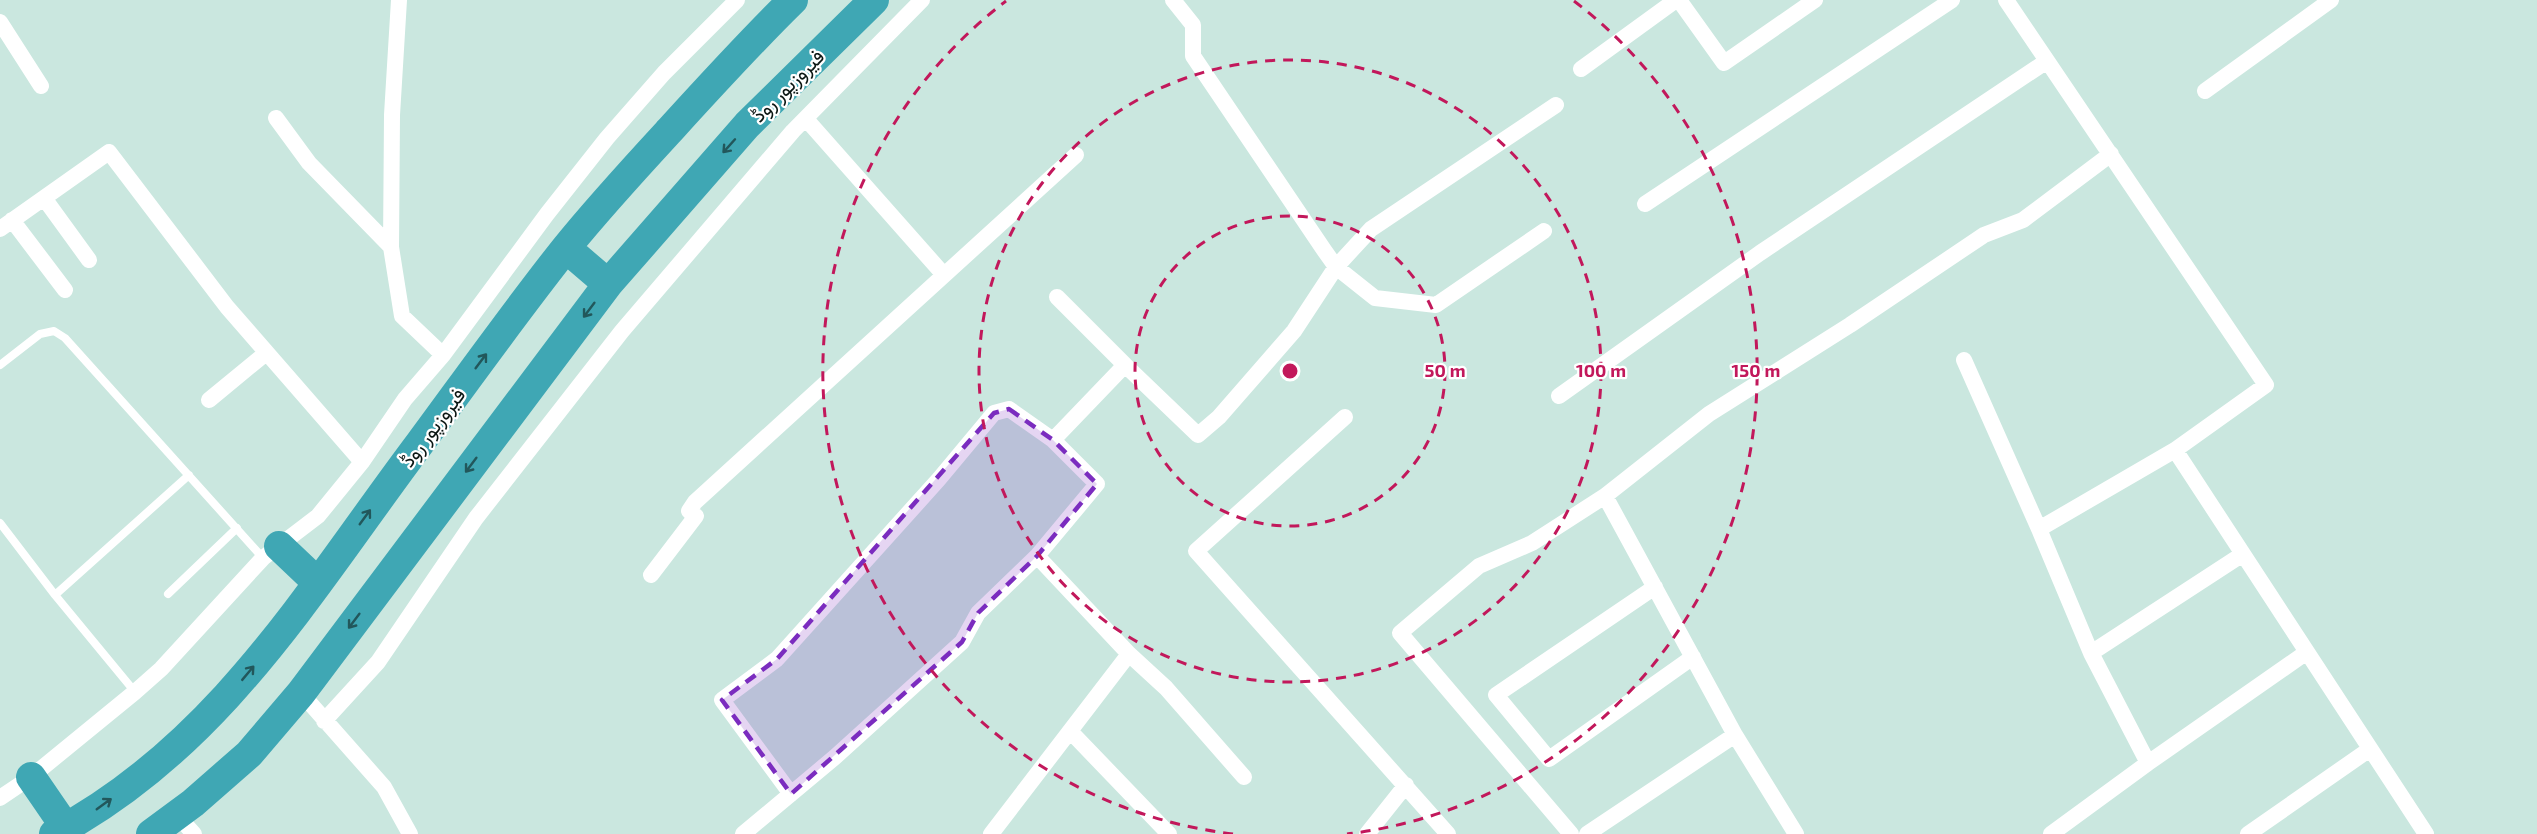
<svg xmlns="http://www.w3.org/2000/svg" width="2537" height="834" font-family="'Exo 2',Vazirmatn,sans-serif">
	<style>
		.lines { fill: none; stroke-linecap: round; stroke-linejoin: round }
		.lane { stroke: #fff; stroke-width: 8 }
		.street { stroke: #fff; stroke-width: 16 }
		.highway { stroke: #3fa7b4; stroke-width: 30 }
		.oneway { stroke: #22575b }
		.marked { fill: #7b2cbf; fill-opacity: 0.2; stroke: #7b2cbf; stroke-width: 4.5; stroke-dasharray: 12 8; stroke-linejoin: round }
		.ring { fill: none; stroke: #c2185b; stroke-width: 3; stroke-dasharray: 10 8 }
		.labels { text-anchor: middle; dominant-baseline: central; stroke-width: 4.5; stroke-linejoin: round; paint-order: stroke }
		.street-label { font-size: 20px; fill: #0b1613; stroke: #fff }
		.centre { fill: #c2185b; stroke: #fff; stroke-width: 3 }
		.ring-label { font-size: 18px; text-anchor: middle; font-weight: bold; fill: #c2185b; stroke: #fff; stroke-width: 4.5; stroke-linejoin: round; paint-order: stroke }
	</style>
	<rect width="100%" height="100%" fill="#cae7df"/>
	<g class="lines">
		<path class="lane" d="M0,365L40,334L54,331L65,338L263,558
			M0,523L55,595L135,692
			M168,594L237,528
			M55,595L189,475"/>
		<path class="street" d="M399,0L392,115L391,247L402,316L443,355
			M1173,0L1193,25V56L1324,250L1336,267L1375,298L1436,305L1544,231
			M1679,0L1724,63L1815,0
			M2006,0L2266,385L2175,450
			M0,22L41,86
			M1581,69L1676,0
			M2205,91L2331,0
			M276,118L309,163L391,247
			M806,119L944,275
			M44,198L89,260
			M1645,204L1952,0
			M12,220L65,290
			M0,229L109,152L227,307L362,462
			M1964,360L2039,529L2175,450L2426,834
			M1125,365L1198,435L1219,417L1294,331L1336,267L1371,229L1556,105
			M1559,396L1760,253L2047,61
			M209,400L266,353
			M1345,417L1196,551L1448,834
			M2039,529L2091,653L2148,763L2307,652
			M1037,556L1097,484L1053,440L1125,365L1057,297
			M651,575L696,516L689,511L695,502L1076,155
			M1655,587L1496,695L1549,759L1693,657
			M2091,653L2243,554
			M301,693L384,787L410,834
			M324,721L378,662L476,518L622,331L793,131L922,0
			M1070,731L1169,834
			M1735,735L1796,834
			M791,794L722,700L777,659L939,479L994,413L1009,409L1053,440
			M0,798L31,777L135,692L161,669L263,558L318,516L362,462L405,399L443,355L547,214L607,138L664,73L737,0
			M177,815L194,834
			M743,834L835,757L962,642L978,613L1037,556L1129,654L1166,688L1244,777
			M991,834L1129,654
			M1367,834L1406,785
			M1571,834L1400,633L1479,566L1532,543L1605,496
			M1587,834L1735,735L1605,496L1709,414L1850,325L1984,235L2023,220L2111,154
			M2051,834L2148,763
			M2248,834L2370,749"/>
		<path class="highway" d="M566,248L608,284
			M279,546L318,583
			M31,777L66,828
			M54,834C221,745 310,589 420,443C468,378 515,312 565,249C598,208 634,169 669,131C710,86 750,42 793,0
			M151,834L193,803L249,754L301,693L608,284L747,125L874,0"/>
	</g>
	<defs><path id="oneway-shaft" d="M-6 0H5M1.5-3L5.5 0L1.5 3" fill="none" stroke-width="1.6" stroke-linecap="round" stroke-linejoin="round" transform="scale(1.5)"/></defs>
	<g class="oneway">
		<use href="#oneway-shaft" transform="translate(729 146) rotate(132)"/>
		<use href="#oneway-shaft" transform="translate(589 310) rotate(127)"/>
		<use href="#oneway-shaft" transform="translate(481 361) rotate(-53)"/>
		<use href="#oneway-shaft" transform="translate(471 465) rotate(127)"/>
		<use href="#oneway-shaft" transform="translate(365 517) rotate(-54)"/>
		<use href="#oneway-shaft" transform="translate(354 621) rotate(127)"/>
		<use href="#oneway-shaft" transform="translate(248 673) rotate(-50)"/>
		<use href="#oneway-shaft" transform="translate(104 804) rotate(-36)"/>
	</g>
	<path class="marked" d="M1009,409L1053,440L1097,484L1037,556L978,613L962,642L791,794L722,700L777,659L994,413Z"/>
	<g class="ring">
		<circle cx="1290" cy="371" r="155"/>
		<circle cx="1290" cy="371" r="311"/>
		<path d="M1233 834A466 466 0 0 1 1006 1M1574 1A466 466 0 0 1 1347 834"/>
	</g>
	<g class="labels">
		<g class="street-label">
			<text transform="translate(787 85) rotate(-45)">فیروزپور روڈ</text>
			<text transform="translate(432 427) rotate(-53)">فیروزپور روڈ</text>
		</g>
	</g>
	<circle cx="1290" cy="371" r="9" class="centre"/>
	<g class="ring-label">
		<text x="1445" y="377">50 m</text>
		<text x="1601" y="377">100 m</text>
		<text x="1756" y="377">150 m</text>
	</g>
</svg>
